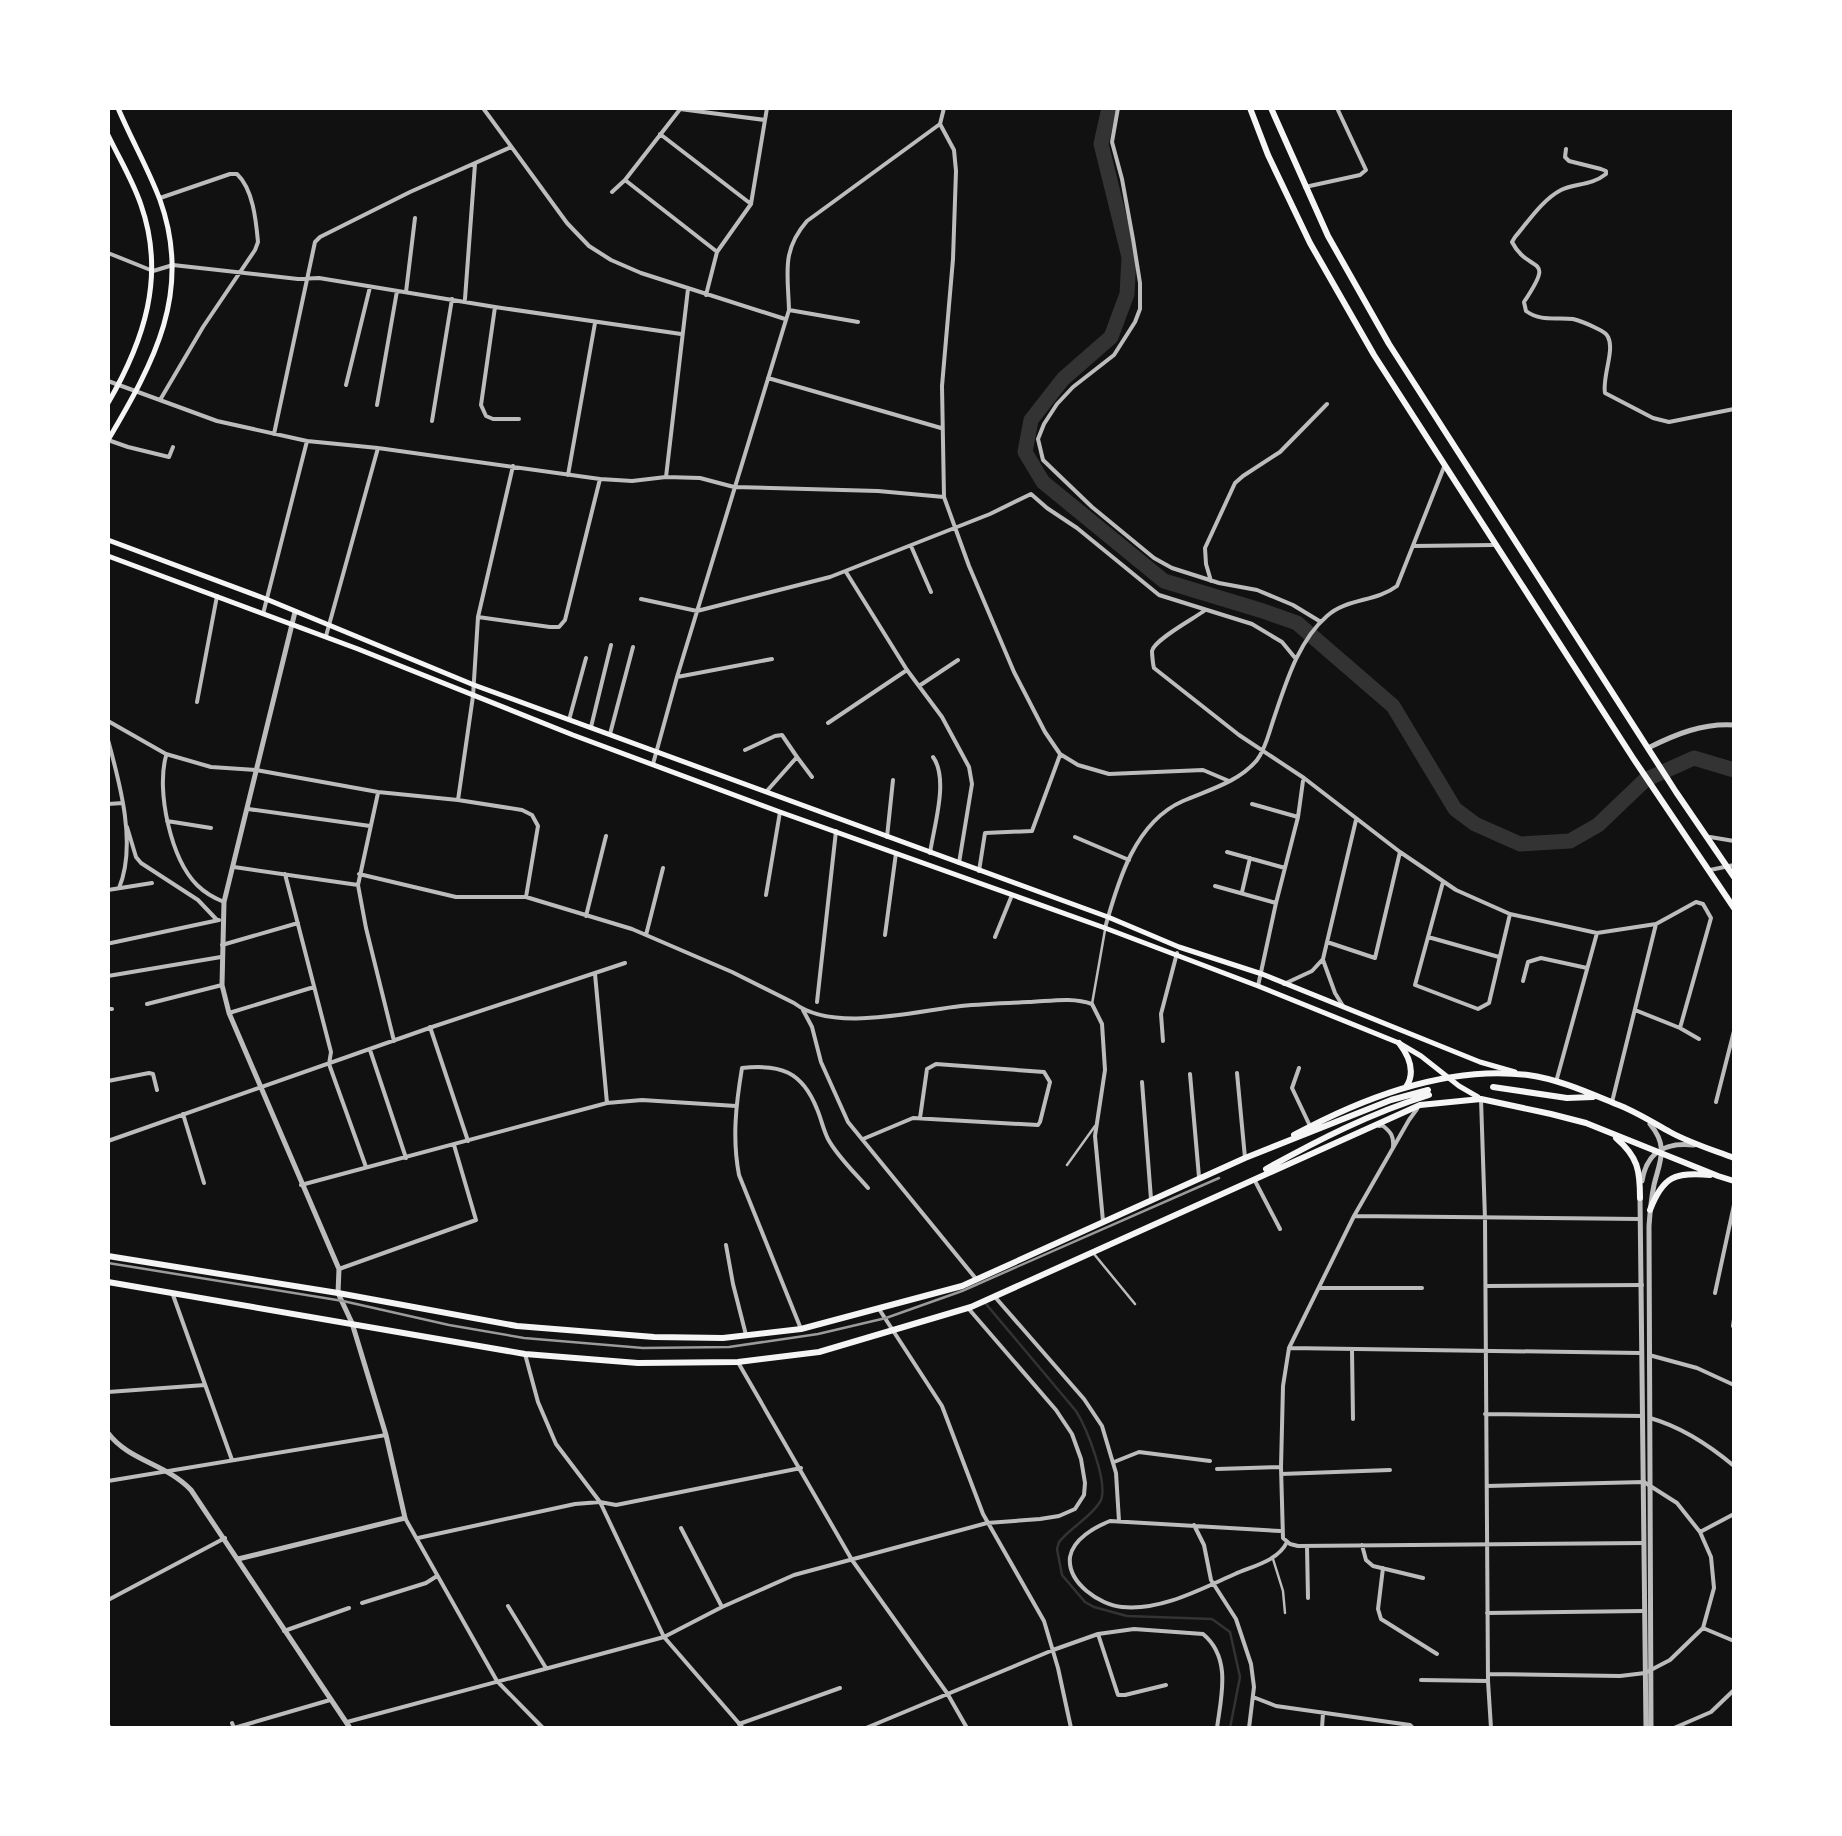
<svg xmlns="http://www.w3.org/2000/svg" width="1842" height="1836" font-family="Figtree,sans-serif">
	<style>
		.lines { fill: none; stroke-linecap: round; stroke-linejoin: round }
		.stream { stroke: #333; stroke-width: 2.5 }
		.river { stroke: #333; stroke-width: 15 }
		.service { stroke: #bcbcbc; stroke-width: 2.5 }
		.pedestrian { stroke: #bcbcbc; stroke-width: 2.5 }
		.minor { stroke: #bcbcbc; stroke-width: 4 }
		.tertiary { stroke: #bcbcbc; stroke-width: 5 }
		.secondary { stroke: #f5f5f5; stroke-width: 5 }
		.primary { stroke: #f5f5f5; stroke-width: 6 }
		.trunk { stroke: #f5f5f5; stroke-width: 6 }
		.tram { stroke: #9a9a9a; stroke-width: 2.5 }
	</style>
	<rect width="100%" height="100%" fill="#111"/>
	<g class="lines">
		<path class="stream" d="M986,1304L1076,1411C1086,1427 1110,1485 1100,1502C1090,1518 1071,1527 1059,1542L1057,1549L1062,1575L1085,1602L1094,1607L1127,1616L1212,1619L1230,1632L1240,1677L1230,1728"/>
		<path class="river" d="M1109,108L1101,144L1129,257L1127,294L1111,337L1063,379L1031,420L1025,452L1043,482L1164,581L1263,611L1297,623L1393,706L1455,809L1475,824L1520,844L1570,841L1598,825L1645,780L1694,758L1734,770"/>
		<path class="service" d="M1094,1254L1135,1304"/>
		<path class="pedestrian" d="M1092,1004L1105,930
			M1067,1165L1095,1126
			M1273,1559L1283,1591L1285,1613"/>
		<path class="minor" d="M483,108L567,223L589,246L611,260L641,273L785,319
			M944,108L940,124L954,150L956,171L953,259L942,386L944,497L969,566L1014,672L1045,732L1060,754L1078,765L1109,774L1203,770L1229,781
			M1118,108L1112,142L1122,179L1133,239L1140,283V309L1135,322L1114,355L1073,387L1057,404L1044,424L1038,439L1043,460L1092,507L1154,558L1172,568L1219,583L1257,590L1293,605L1321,622
			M680,109L765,120
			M660,134L751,204
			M1566,149L1565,157L1569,161L1601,169L1606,171V174C1591,186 1575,183 1561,190C1542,200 1528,222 1515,237L1512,242C1529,275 1557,253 1524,302L1526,311C1541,322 1556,317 1573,319C1581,321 1588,324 1596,328C1600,330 1606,332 1608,337C1615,350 1602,377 1605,393L1653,418L1669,422L1734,409
			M625,180L716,251
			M1305,187L1360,175L1366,170L1337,108
			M612,192L625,180L681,108
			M108,253L153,271L173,265L298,279L319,278L495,307L681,334
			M406,292L415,218
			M706,295L717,252L751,204L767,108
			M465,299L475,164
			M495,307L481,405L486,416L493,419H519
			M789,310L858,322
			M768,378L941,428
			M108,381L217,421L307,441L378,448L600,479L632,481L666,477L700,478L734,487L878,491L944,497
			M346,385L370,287
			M160,400L203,327L255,250L258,242C256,220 253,189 237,174H230L160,198
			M377,405L397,291
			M432,421L452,299
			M274,434L315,242L320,237L410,192L511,147
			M108,440L128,447L169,457L173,447
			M568,475L595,323
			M666,477L688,289
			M911,546L931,592
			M1413,546L1493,545
			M846,572L907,670L942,717L969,767L972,784L959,863
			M1211,581L1206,564L1205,548L1235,483L1243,476L1280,452L1327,404
			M641,599L697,611L830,577L990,514L1031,494L1047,508L1077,528L1159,595L1252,624L1282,642L1296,659
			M1204,611C1193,619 1154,640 1152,651C1152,654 1153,665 1154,668L1239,735L1304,778L1400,852L1456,890L1510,914L1597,933L1656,924L1696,902L1703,904L1711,918L1680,1028
			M263,614L307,441
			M478,617L550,627H559L565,620L600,479
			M326,636L378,448
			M677,677L772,659
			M919,686L958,660
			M197,702L217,596
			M569,720L586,658
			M108,721L166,754L211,767L256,770L378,792L458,800L522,810L532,815L538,826L526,897L632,929L732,972L794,1003C833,1033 915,1011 961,1006C984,1004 1008,1003 1031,1002C1051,1001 1073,997 1092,1004L1102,1024L1105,1070L1095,1136L1103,1221
			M828,723L907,670
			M591,727L611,645
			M610,734L633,647
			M108,740C120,784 137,845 119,888
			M745,750L775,736L782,735L797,757L766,792
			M166,756C156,791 171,859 197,885C205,893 214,898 224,902
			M797,757L812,777
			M653,764L677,677L789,310C788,273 781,251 807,221L940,124
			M378,793L358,885L366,928L394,1041
			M458,800L473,696L478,617L513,466
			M108,804L123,803
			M1252,804L1298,817
			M248,809L370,826
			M167,821L211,828
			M127,827L136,857L141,863L198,900L217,920
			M887,837L893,780
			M1075,837L1129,860
			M1710,837L1734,841
			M1227,852L1285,868
			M930,853C934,826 949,779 933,757
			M234,867L358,885
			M1710,870L1734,865
			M979,871L985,833L1032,831L1060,755
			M285,874L331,1052L329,1064L366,1167
			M359,874L456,897H526
			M1443,882L1415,985L1478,1009L1489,1003L1510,914
			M1215,886L1276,903
			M108,890L152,883
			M1242,892L1250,858
			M766,895L780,812
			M586,916L606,836
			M1105,928C1118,881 1135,822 1183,801C1208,790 1239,782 1257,760C1266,748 1269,732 1274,718C1286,683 1298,641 1327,616C1347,598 1376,602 1397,586L1444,467
			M646,935L663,868
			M885,935L896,853
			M995,937L1012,895
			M1428,937L1499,957
			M1327,942L1375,958L1400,852
			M111,943L219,920
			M222,945L298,923
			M1323,960L1335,993L1343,1006
			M595,974L607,1103
			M108,976L221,957
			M1523,981L1528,962L1541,958L1587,968
			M1284,984L1312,971L1323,959L1356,820
			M1258,986L1276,903L1298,817L1303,781
			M817,1002L836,831
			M147,1004L222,985
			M108,1009H112
			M803,1010L812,1027L821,1062L848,1122L977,1280
			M1635,1010L1680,1028L1699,1039
			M229,1013L314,987
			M430,1027L468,1141
			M1163,1041L1161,1014L1177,953
			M370,1050L406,1158
			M1299,1068L1292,1088L1310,1126
			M1237,1073L1245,1158
			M1190,1074L1199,1177
			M108,1081L149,1073L153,1074L157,1090
			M1142,1082L1151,1199
			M1556,1082L1597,933
			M1481,1099L1485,1219L1488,1681L1491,1728
			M1612,1102L1656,924
			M1716,1102L1734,1031
			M1417,1109L1409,1120L1354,1216L1289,1348L1283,1386L1281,1467L1283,1538L1290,1544L1298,1546L1644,1543
			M183,1114L204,1183
			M1379,1126L1382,1125C1391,1132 1394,1136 1393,1147
			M863,1139L913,1118L1038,1125L1040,1122L1050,1082L1044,1072L936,1064L927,1069L920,1118
			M108,1141L435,1026L625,963
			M1254,1179L1280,1229
			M301,1185L607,1103L642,1100L736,1106
			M1354,1216L1640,1219
			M726,1245L733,1284L746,1335
			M339,1269L476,1220L454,1145
			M1487,1286L1642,1285
			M1319,1288H1422
			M1715,1293L1734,1205
			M173,1295L232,1460
			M995,1297L1084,1399L1102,1426L1116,1473L1119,1521
			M879,1309L942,1406L983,1514L1044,1621L1058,1668L1071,1728
			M1733,1326L1734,1319
			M801,1329L739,1175C732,1138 736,1104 742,1068C780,1064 802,1071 817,1109C821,1118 823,1129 828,1139C837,1156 855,1173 868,1188
			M1289,1348L1640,1353
			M1352,1350L1353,1419
			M525,1354L538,1402L556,1444L600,1502L664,1637L743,1728
			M1649,1355L1697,1368L1734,1385
			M739,1364L852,1560L947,1693L967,1728
			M108,1392L205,1385
			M1485,1414L1643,1416
			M1650,1418C1682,1427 1709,1445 1734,1466
			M1114,1462L1139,1452L1210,1461
			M1217,1469L1281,1467
			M1281,1474L1390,1470
			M108,1481L386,1435
			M1487,1486L1644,1482L1677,1503L1700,1532L1711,1557L1714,1588L1703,1628L1670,1660L1645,1673L1620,1676L1488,1674
			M405,1518L497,1681L543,1728
			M1194,1525L1204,1545L1211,1580L1236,1619L1251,1664L1254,1687L1249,1728
			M681,1528L722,1607
			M1280,1531L1110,1521C1095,1527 1073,1539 1070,1557C1067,1583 1100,1605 1122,1607C1161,1611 1201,1589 1235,1574C1253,1566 1278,1561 1287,1542
			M1700,1532L1734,1514
			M418,1538L575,1504L600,1502L616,1505L801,1468
			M1362,1545L1366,1560L1373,1566L1423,1578
			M1307,1546L1308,1598
			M1383,1568L1378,1609L1381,1619L1437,1654
			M108,1600L225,1538
			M362,1603L426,1583L437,1576
			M508,1606L546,1668
			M1487,1613L1643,1611
			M1703,1628L1734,1641
			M284,1631L349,1608
			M1098,1634L1118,1695H1125L1166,1685
			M1421,1680L1488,1681
			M1253,1697L1276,1706L1410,1725L1413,1728
			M347,1722L664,1637L722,1607L794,1575L987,1523L1040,1519L1059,1516L1075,1509L1084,1495L1085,1483L1081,1459L1072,1434L1056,1410L968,1308
			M232,1723L234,1728L330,1700
			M739,1724L840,1688
			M108,1725L110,1728
			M866,1728L1053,1650L1098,1634L1134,1629L1203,1634C1232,1658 1221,1697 1217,1728
			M1322,1728L1323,1713
			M1674,1728L1711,1712L1734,1690"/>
		<path class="tertiary" d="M1648,748C1676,734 1703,723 1734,725
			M1650,1124C1669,1147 1660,1160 1654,1185C1651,1199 1650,1212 1649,1226L1651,1728
			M1642,1181C1647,1151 1666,1142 1694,1145
			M1640,1197L1646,1728
			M108,1433C129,1461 167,1464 191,1490L350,1728
			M238,1559L405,1518L386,1435L352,1323L338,1293L339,1269L229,1013L222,985L224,902L295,612"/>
		<path class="secondary" d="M108,135C119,158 133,181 141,205C166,276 144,341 108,403
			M108,440C154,362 193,292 160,200C148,168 131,139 118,108
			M108,540L266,599L474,685L1108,917L1179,947L1262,974L1480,1062L1515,1072
			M108,556L358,649L573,735L780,812L1105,928L1258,986L1399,1043L1421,1056L1459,1086L1478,1097"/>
		<path class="primary" d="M1399,1043C1409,1056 1416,1072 1406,1087
			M1493,1087L1567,1098L1593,1097
			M1294,1135C1364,1097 1448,1065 1528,1075C1558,1079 1589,1093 1616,1104C1635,1111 1652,1122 1670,1132C1690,1143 1713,1150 1734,1158
			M1616,1138C1638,1157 1640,1170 1640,1198
			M1266,1169C1318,1140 1371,1113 1429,1095
			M1650,1210C1663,1176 1675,1172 1710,1175
			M108,1256L338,1293L517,1326L654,1337L723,1338L801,1329L962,1286L1245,1158L1391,1100L1428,1090
			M108,1282L525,1354L638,1363L738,1362L819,1352L971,1307L1420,1105L1481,1099L1551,1114L1586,1123L1718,1176L1734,1181"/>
		<path class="trunk" d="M1250,108L1268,155L1310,243L1374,355L1633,758L1734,908
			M1271,108L1328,236L1389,344L1676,792L1734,877"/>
		<path class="tram" d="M108,1263L343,1301L449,1325L524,1338L643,1348L729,1347L818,1334L886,1318L962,1291L1219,1178"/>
	</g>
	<rect width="1842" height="1836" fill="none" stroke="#ffffff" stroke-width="220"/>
</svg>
